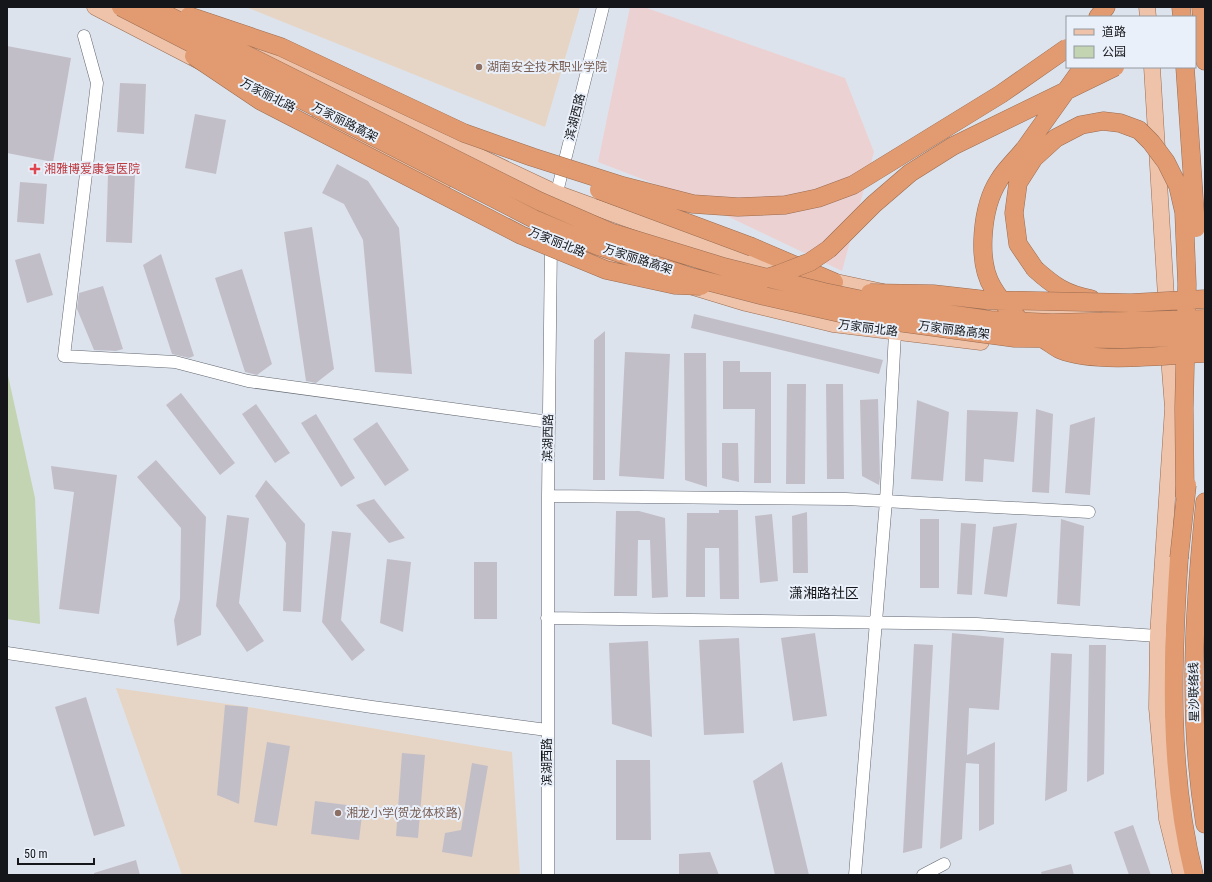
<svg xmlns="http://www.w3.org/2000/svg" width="1212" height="882" font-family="'Roboto Condensed','Noto Sans SC',sans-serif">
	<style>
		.industrial { fill: #ecd1d2 }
		.education { fill: #e6d5c4 }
		.green { fill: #c2d4b1 }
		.building { fill: #c2bec8 }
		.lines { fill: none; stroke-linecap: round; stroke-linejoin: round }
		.minor-casing { stroke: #626770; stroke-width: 13 }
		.major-casing { stroke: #9a6c52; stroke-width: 17 }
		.highway-casing { stroke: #9a6c52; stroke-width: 19 }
		.minor { stroke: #fff; stroke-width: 12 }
		.major { stroke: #eec3a9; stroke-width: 16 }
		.highway { stroke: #e29b70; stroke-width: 18 }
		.highway-bridge-casing { stroke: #9a6c52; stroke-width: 19; stroke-linecap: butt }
		.highway-bridge { stroke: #e29b70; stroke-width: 18 }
		.education-dot { fill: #8d6e63; stroke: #eaf0fa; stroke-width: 1.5 }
		.health-dot { fill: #e0444e; stroke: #eaf0fa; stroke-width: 1.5 }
		.labels { text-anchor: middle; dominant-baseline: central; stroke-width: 4; stroke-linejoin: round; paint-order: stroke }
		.education-label { font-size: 12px; fill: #785e54; stroke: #eaf0fa; text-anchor: start }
		.street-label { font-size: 12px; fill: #141619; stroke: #eaf0fa }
		.health-label { font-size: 12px; fill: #be3a42; stroke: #eaf0fa; text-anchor: start }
		.quarter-label { font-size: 14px; fill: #141619; stroke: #eaf0fa }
	</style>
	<rect width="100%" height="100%" fill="#dde3ec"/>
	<path class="industrial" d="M630,7H644L845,78L874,152L842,271L681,194L598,162Z"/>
	<path class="education" d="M246,7H580L545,127Z
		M116,688L248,707L512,752L520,875H182Z"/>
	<path class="green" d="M7,371L35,498L40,624L7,619Z"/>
	<path class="building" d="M7,46L71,58L53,162L7,153Z
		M120,83L146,84L144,134L117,132Z
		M195,114L226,120L216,174L185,168Z
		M337,164L368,181L399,228L412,374L375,372L363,240L344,204L322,193Z
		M108,173L135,174L132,243L106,242Z
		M20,182L47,184L44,224L17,222Z
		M312,227L334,369L316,383L306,381L284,232Z
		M40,253L53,295L27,303L15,260Z
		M161,254L194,356L189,358L172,354L143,265Z
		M242,269L272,364L257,375L245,372L215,278Z
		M103,286L123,349L116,351L94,350L77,309L79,293Z
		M694,314L883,360L879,374L691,328Z
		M605,331V480H593L594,340Z
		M625,352L670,354L664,479L619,476Z
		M684,353H706L707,487L685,480Z
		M723,361H740V372H771V483H754L755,409H723Z
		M787,384H806L805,484H786Z
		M826,384H843L844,479H827Z
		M181,393L235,463L220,475L166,405Z
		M878,399L880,478L879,485L862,476L860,400Z
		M917,400L949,412L943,481L911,479Z
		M256,404L290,453L275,463L242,414Z
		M1036,409L1053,414L1049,493L1032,492Z
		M967,410L1018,412L1014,462L984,459L983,482L965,481Z
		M316,414L355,478L341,487L301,423Z
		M1095,417L1090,495L1065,493L1070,425Z
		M377,422L409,470L385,486L353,439Z
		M722,443H738L739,482L722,478Z
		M156,460L206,517L201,635L177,646L174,620L180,599L181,528L137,477Z
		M51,466L117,475L99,614L59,609L74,492L54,489Z
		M266,480L305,524L301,612L283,611L286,543L255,496Z
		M374,499L405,538L389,543L356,505Z
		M719,510H738L739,599H720L719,548H705V597H686L687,513H719Z
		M616,511H639L665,518L668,597L652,598L650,540H638L637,596H614Z
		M807,512L808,573H793L792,516Z
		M772,514L778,581L760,583L755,516Z
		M227,515L249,518L239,603L264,641L247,652L216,606Z
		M920,519H939V588H920Z
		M1061,519L1084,526L1080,606L1057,604Z
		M961,523L976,524L972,595L957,594Z
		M1017,523L1007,597L984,594L993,527Z
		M332,531L351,533L341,620L365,650L352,661L322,622Z
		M387,559L411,562L403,632L380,623Z
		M474,562H497V619H474Z
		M815,633L827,716L793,721L781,638Z
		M952,633L1004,638L999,710L969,708L967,755L995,742L994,824L979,831V764L966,763L962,839L940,849Z
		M739,638L744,733L704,735L699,640Z
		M648,641L652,737L612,724L609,643Z
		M914,644L933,645L922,848L903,853Z
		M1089,645H1106L1104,774L1087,782Z
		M1051,653L1072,654L1067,791L1045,801Z
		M86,697L125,826L94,836L55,707Z
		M225,705L248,707L239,804L217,795Z
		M267,742L290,746L277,826L254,822Z
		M402,753L425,755L418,838L396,836Z
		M616,760H650L651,840H616Z
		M782,762L809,875H775L753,781Z
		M472,763L488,766L472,857L442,852L445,833L461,830Z
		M315,801L363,807L359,840L311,834Z
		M1133,825L1151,875H1129L1114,832Z
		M710,852L719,875H679V854Z
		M136,860L140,875H94V873Z
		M1071,864L1074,875H1042L1041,872Z"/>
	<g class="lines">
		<defs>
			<path id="minor" d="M84,36L97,83L64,356L175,362L248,381L549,422
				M555,200L603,7
				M548,496L846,499L1089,512
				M547,618L977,624L1158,636
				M7,653L372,707L547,730
				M548,875V496L551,242L553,220
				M855,875L886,501L895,333
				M923,875L944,864"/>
			<path id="major" d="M95,7L205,64
				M172,7L200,21
				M1147,7L1148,17
				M235,38L427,132L556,193L733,257L793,272
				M1152,67L1167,313
				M319,121L442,185
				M584,253L632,269
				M822,279L883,292
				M687,285L746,303L833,324L981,342
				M973,306L1022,313H1093
				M1123,312L1205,309
				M1168,344L1173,408L1158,636L1157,708L1167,819L1181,875
				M1122,347H1177"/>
			<path id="highway" d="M1181,7L1182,17
				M1201,7L1205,61
				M1098,17L1106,7
				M752,247L834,282
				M1035,269C1054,286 1065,294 1091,299
				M1205,502C1194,612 1187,714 1205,824
				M1179,558C1172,663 1168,771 1194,875"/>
		</defs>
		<use href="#minor" class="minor-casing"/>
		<use href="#major" class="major-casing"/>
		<use href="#highway" class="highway-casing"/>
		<use href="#minor" class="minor"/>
		<use href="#major" class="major"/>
		<use href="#highway" class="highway"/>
		<defs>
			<path id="highway-bridge" d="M121,7L534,219L598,246L691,277L764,296L853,316L1015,338L1124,339L1205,336
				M151,7L539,201L610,232L724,267L824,292L892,306L990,320L1052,323L1205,319
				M189,16L281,47L464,133L532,157L623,186L693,204L738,207L785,205L818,198L853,185L1001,94L1067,48
				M194,56L261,101L521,235L606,270L675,285L701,286
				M1185,67L1196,228
				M599,190L752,247
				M1035,269L1018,244L1014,213L1018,183L1034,158L1056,138L1081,125L1103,121L1120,123L1139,130L1151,142L1166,162L1178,186L1184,212L1187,284L1184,408L1185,497
				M733,285H745L779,274L810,262L829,249L874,204L910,173L953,146L1115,67
				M870,293L933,294L986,300L1131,303L1205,299
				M1025,325C1013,314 1001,302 993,288C976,261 982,206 999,180C1006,168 1018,158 1026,147C1045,120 1064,94 1083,67
				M1045,340C1050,343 1056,348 1061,350C1095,364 1168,355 1205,353
				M1179,558L1187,485"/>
		</defs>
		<use href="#highway-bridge" class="highway-bridge-casing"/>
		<use href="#highway-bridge" class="highway-bridge"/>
	</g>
	<g class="education-dot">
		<circle cx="479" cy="67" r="4"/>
		<circle cx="338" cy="813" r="4"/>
	</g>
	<path class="health-dot" d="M33 163h4v4h4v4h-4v4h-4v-4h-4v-4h4z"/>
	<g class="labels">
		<g class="education-label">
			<text x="487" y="67">湖南安全技术职业学院</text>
			<text x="346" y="813">湘龙小学(贺龙体校路)</text>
		</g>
		<g class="street-label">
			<text transform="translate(268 95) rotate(27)">万家丽北路</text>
			<text transform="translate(575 117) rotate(-76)">滨湖西路</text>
			<text transform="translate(345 122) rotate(27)">万家丽路高架</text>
			<text transform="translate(557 242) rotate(22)">万家丽北路</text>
			<text transform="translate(638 259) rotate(18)">万家丽路高架</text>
			<text transform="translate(868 328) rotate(7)">万家丽北路</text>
			<text transform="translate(954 330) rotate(7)">万家丽路高架</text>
			<text transform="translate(548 438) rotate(-89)">滨湖西路</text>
			<text transform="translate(1194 692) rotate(-91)">星沙联络线</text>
			<text transform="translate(547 762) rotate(-90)">滨湖西路</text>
		</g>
		<g class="health-label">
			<text x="44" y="169">湘雅博爱康复医院</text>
		</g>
		<g class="quarter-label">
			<text x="824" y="593">潇湘路社区</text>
		</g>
	</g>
	<rect width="1212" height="882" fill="none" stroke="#141619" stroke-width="16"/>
	<rect x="1066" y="16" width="130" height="52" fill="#eaf0fa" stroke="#9499a0"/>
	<rect x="1074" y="29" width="20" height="6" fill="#eec3a9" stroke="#9499a0"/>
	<text x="1102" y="36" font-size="12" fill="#141619">道路</text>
	<rect x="1074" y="46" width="20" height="12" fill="#c2d4b1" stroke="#9499a0"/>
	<text x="1102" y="56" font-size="12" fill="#141619">公园</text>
	<path d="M18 858v6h76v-6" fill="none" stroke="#141619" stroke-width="2"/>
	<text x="24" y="858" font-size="12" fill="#141619" stroke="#eaf0fa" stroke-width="3" paint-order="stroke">50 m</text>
</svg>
